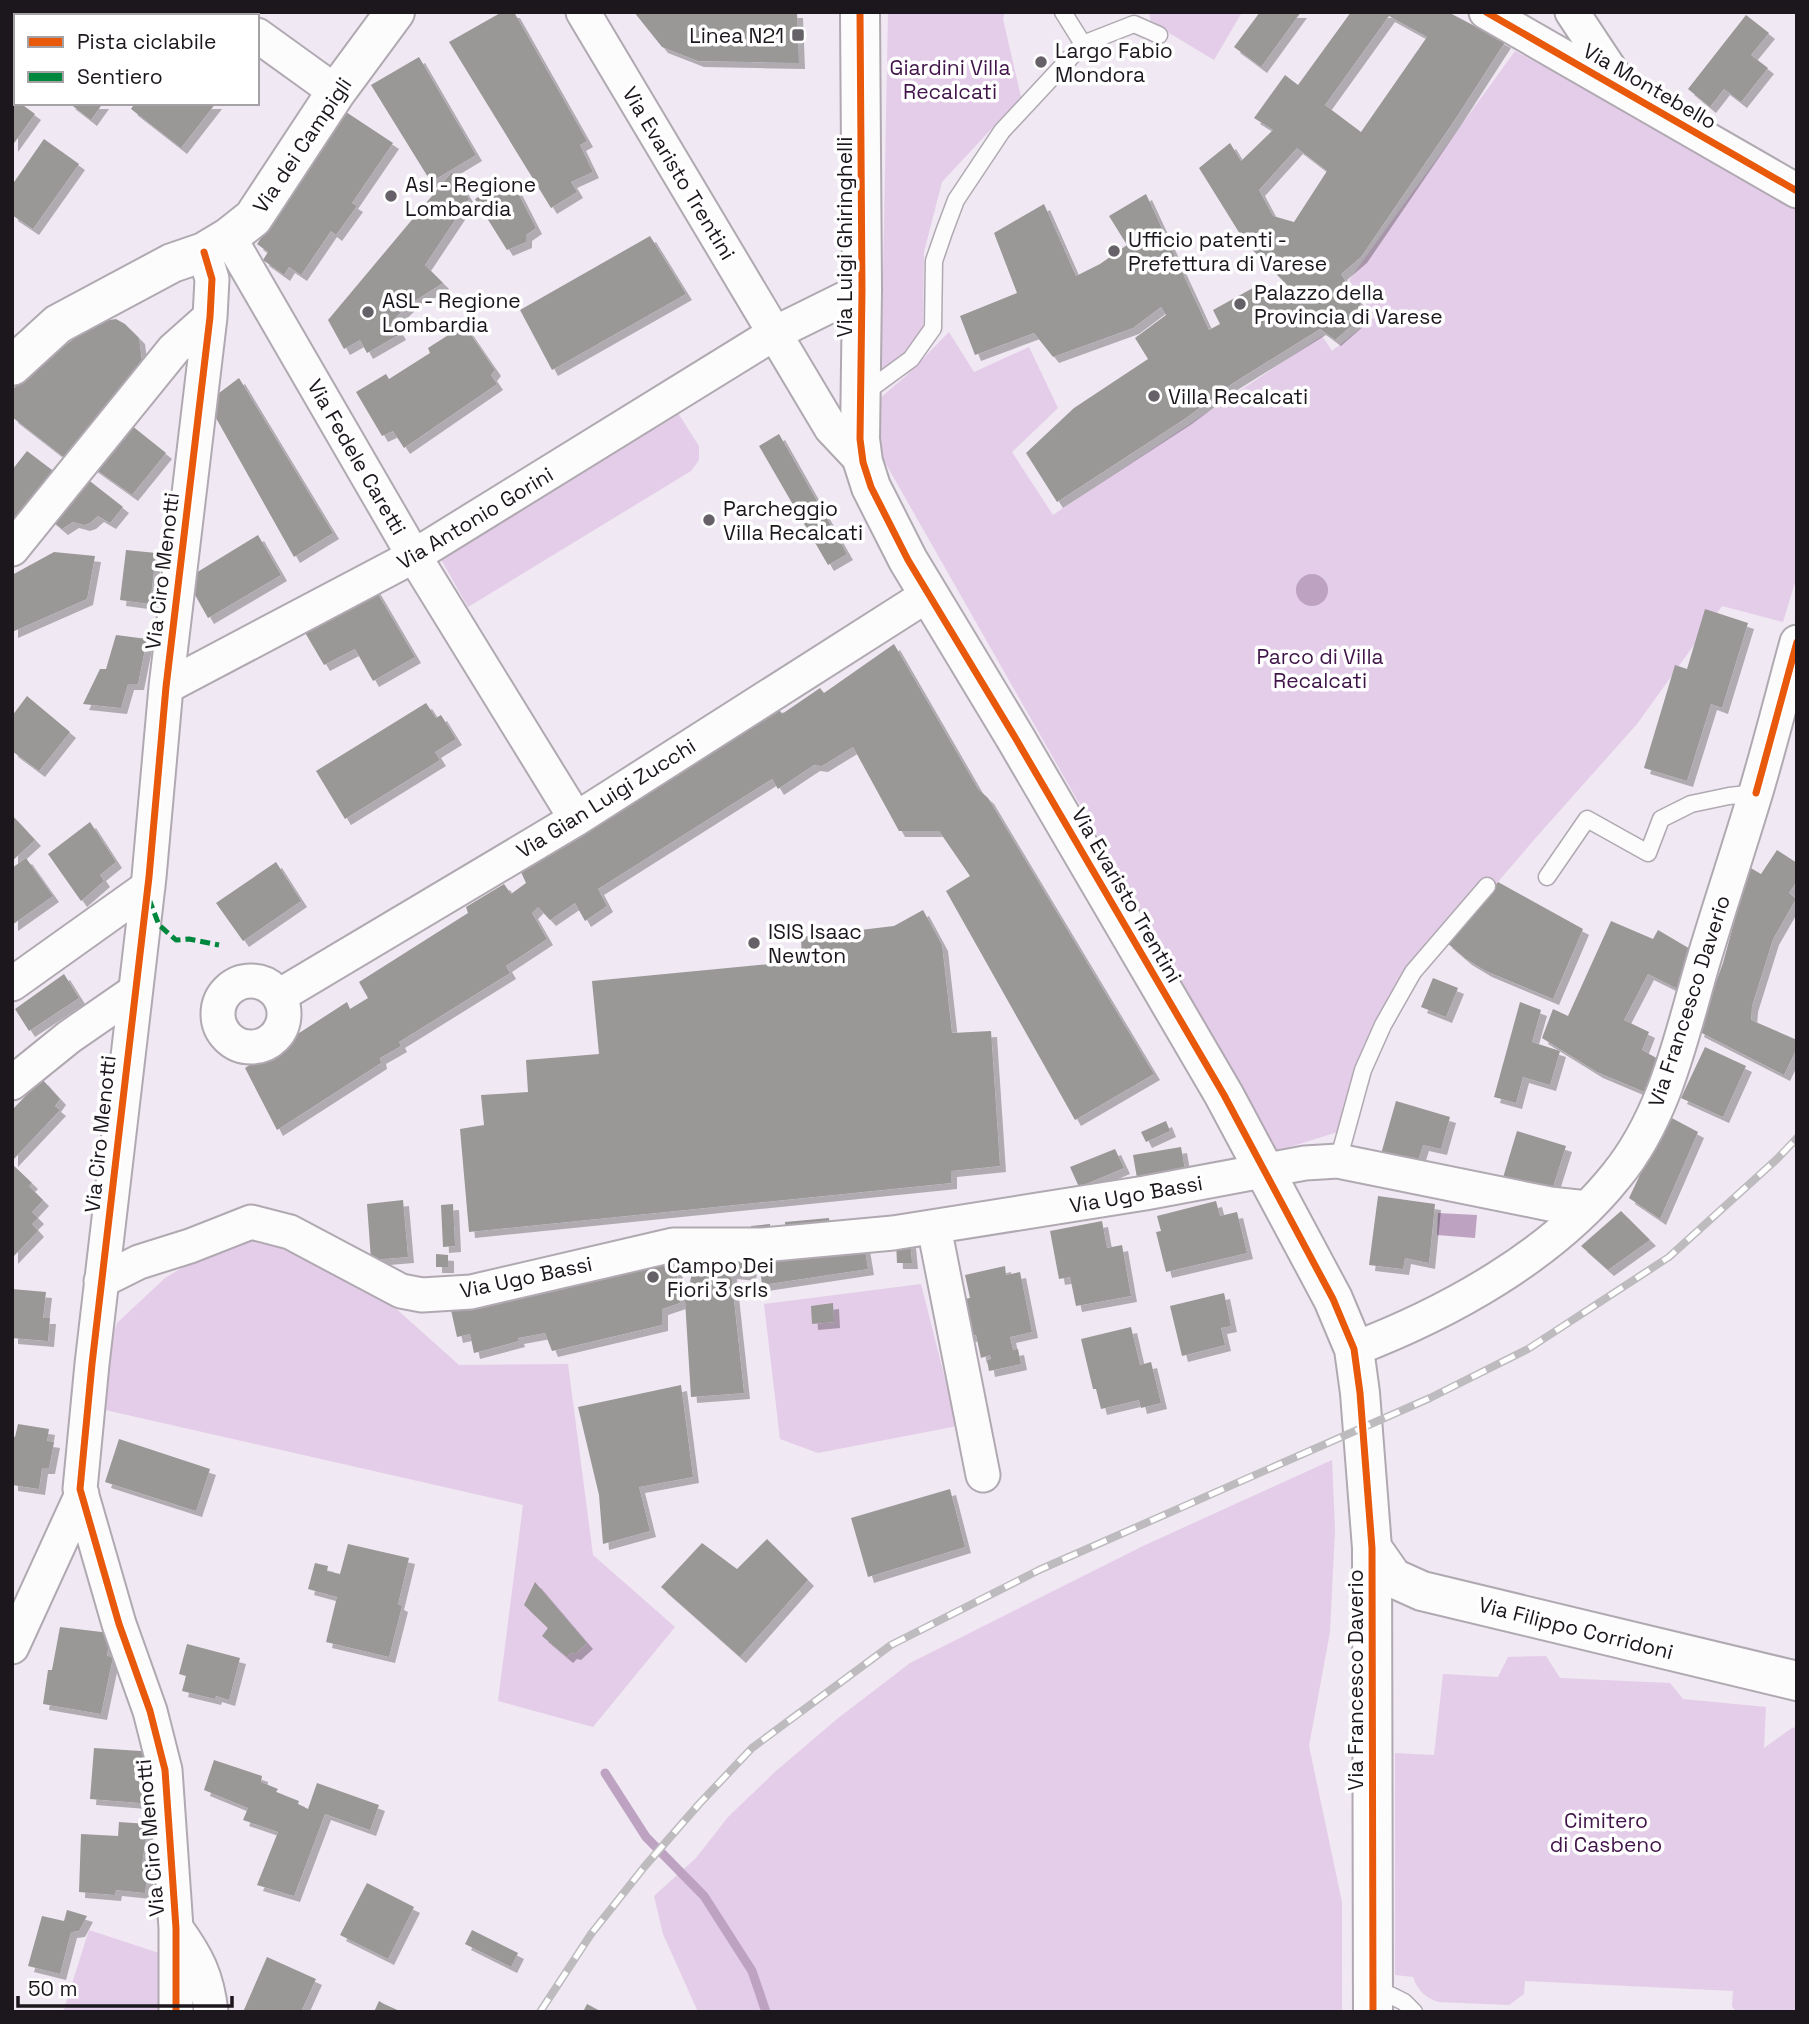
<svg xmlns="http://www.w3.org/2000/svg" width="1809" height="2024" font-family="'Space Grotesk',sans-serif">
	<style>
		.green { fill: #e4cde8 }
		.water { fill: #bda2c2 }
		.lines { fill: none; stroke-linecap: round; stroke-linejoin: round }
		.stream { stroke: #bda2c2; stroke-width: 9 }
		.building { fill: #9a9797; fill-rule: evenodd; filter: url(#shadow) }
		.lane-casing { stroke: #b0a9b1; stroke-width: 19 }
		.street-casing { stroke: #b0a9b1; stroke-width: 37 }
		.secondary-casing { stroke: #b0a9b1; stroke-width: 42 }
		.lane { stroke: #fdfcfd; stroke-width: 16 }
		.street { stroke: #fdfcfd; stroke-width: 33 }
		.secondary { stroke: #fdfcfd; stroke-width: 38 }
		.rail-casing { stroke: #bdbbbe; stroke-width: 8 }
		.rail { stroke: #fff; stroke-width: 5; stroke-dasharray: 16; stroke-linecap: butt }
		.quiet { stroke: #00873e; stroke-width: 5; stroke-dasharray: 10 5; stroke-linecap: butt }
		.cycleway-casing { stroke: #fff; stroke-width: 11 }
		.cycleway { stroke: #e8590c; stroke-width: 7 }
		.poi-dot { fill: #666068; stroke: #fff; stroke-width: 2.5 }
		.labels { text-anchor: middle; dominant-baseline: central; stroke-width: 7; stroke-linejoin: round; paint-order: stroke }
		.poi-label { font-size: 21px; fill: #1c161d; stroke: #fff; text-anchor: start }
		.park-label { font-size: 21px; fill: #411549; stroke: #fff }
		.street-label { font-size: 21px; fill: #1c161d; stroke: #fff }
	</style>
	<defs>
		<filter id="shadow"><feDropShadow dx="6" dy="6" stdDeviation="0" flood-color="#0004"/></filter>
	</defs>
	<rect width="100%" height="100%" fill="#f0e8f2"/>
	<path class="green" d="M888,12H1005L1003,19L1021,97L942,182L924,252L923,339L881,379Z
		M1149,12H1239L1241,14L1214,60L1151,22Z
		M1515,51L1797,201V576L1783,622L1722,606L1637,724L1540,833L1399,997L1344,1130L1277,1151L882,457L879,399L907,375L949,332L974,372L1029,347L1058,408L1012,452L1053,515L1322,336L1332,351L1375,317L1349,280Z
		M676,410L699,446V460L691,471L468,607L439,556Z
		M262,1234L373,1288L459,1365L568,1364L593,1555L675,1627L593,1727L498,1701L523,1505L101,1409L102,1366L117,1323L165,1278L218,1246Z
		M921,1284L957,1426L818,1453L780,1439L764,1304Z
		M1332,1460L1335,1530L1330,1632L1309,1746L1342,1902V2012H698L663,1934L654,1896L696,1858L728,1817L776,1771L837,1719L910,1663L1143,1546Z
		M1546,1656L1560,1678L1670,1683L1683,1699L1766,1707L1764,1748L1792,1728L1797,1727V2012H1736L1732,2006L1733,1991L1525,1981L1524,1994L1509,2005L1438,2002C1426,1998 1417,1990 1413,1977L1395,1975V1753L1434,1755L1443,1674L1498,1677L1508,1657Z
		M89,1930L165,1955L162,2012H63Z"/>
	<path class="water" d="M1296 590a16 16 0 1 1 32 0a16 16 0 1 1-32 0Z
		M1438,1213L1477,1215L1475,1238L1437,1235Z"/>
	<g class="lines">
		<path class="stream" d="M605,1773L646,1837L704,1896L752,1971L766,2012"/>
	</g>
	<path class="building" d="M74,12H154L156,14L155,16H72Z
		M502,12H514L587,141L580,145L593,172L571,182L577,192L551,208L449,42Z
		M634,12H797L799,63L698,61L662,47Z
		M1260,12H1301L1261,67L1234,47Z
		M1351,12H1448L1505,42L1456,118L1361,257L1341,274L1366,313L1335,340L1320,329L1233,383L1186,418L1057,502L1026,453L1074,408L1148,359L1135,338L1166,315L1161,307L1133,328L1053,357L1034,333L975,355L960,316L1017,293L994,233L1044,204L1076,276L1100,264L1127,245L1109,216L1146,194L1209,330L1220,324L1213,310L1262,283L1270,296L1288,286L1245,242L1199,168L1230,143L1241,161L1273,130L1254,118L1285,75L1298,85ZM1389,16L1427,37L1361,132L1325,105ZM1297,148L1327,171L1294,222L1273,216L1259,190Z
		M1746,15L1769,33L1751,55L1768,68L1741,102L1724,89L1710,107L1688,89Z
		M419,57L476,155L431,182L371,85Z
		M12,98L16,100V103H20L35,114L12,146Z
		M69,103H103L91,120Z
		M135,103H216L181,148L131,109Z
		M346,112L393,143L352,203L357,206L336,235L331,231L301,275L289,267L284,275L263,260L268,252L257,244Z
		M44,139L79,164L33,229L12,215V185Z
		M452,172L469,199L425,265L443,283L410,304L392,321L400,334L367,353L360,340L344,349L328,320Z
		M511,179L536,228L526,235V242L507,250L475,199Z
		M650,236L686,294L552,370L520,310Z
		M116,319L125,324L139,338L143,370L70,462L12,417V390L41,363L79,335L103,321Z
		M464,325L495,370L491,375L497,384L404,448L393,431L382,436L356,392L386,374L389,379L430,353L428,348Z
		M239,378L333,533L294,557L207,402Z
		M121,417L166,453L132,495L87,463Z
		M779,434L847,554L828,565L759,446Z
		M27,451L60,476L12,538V470Z
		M77,471L123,507L110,523L98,516L90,523L84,525L73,522L62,529L44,514Z
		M258,535L281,575L208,618L186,579Z
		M126,550L156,553L150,604L120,600Z
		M54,552L95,556L87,599L12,632V575Z
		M372,584L415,657L373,681L355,649L324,665L300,624Z
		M1705,609L1748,623L1722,708L1711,704L1687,781L1644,768L1675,665L1687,669Z
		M116,635L147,639L138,684H128L121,708L83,704L100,669H106Z
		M894,644L978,789L988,798L1154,1074L1075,1120L946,891L970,876L939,831H899L853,747L822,766L814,765L778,789L772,779L598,889L607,906L585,921L575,903L550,920L538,907L532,913L547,939L506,966L510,973L399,1042L401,1046L380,1058L381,1063L277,1130L245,1068L347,1002L350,1009L368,998L359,982L468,913L466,907L504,884L511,894L526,883L521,872L777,706L782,714L820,688L824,693Z
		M27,696L70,732L39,771L12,751V716Z
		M426,703L436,718L441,715L456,739L435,752L440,760L345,819L316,771Z
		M12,815L35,840L12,861Z
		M90,822L116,862L100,875L104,881L81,901L48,854Z
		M1777,850L1797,863V881L1789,893L1796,899L1773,939L1752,1006L1751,1020L1797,1040V1048L1784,1075L1698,1031L1723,963L1749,867L1761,874Z
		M26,858L53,896L12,925V868Z
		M276,862L301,901L243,941L216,903Z
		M1498,882L1583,929L1553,999L1486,971L1466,959L1446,942Z
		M923,910L942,945L952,1033L991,1031L1000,1166L951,1171V1183L469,1232L460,1129L484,1125L481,1095L528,1092L526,1060L599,1054L592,981L802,961L801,937L894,926Z
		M1611,921L1653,939L1658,930L1702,956L1686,993L1648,974L1624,1020L1649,1032L1642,1050L1669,1065L1654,1096L1597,1072L1542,1038L1553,1009L1568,1016Z
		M64,974L79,998L29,1031L15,1009Z
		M1433,978L1458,988L1446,1017L1421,1007Z
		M1520,1002L1541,1010L1532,1042L1560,1051L1550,1085L1523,1077L1516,1103L1494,1097Z
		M1705,1047L1746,1066L1723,1117L1681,1098Z
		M42,1079L60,1099L55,1106L60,1110L12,1161V1110Z
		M1396,1101L1450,1117L1441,1149L1423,1145L1417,1164L1381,1154Z
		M1668,1116L1698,1132L1660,1219L1629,1198Z
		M1166,1121L1170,1131L1146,1142L1141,1132Z
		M1517,1131L1566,1146L1553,1187L1543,1184L1540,1193L1502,1181Z
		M1181,1147L1185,1170L1137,1178L1133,1155Z
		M1115,1149L1124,1168L1079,1187L1070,1167Z
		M12,1164L32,1183L29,1186L43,1200L32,1212L38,1218L32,1224L38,1231L12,1258Z
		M1378,1196L1435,1204L1429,1263L1405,1258L1403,1269L1369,1265Z
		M403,1200L408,1257L371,1260L367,1204Z
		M1216,1201L1220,1216L1237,1212L1247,1253L1166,1272L1156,1232L1161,1231L1157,1216Z
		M453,1204L455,1246L443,1247L441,1205Z
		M1621,1211L1650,1240L1608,1270L1581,1246Z
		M829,1218L830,1230L786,1234L785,1222Z
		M1102,1221L1107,1248L1122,1245L1131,1296L1076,1306L1070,1277L1059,1279L1050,1231Z
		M770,1224L771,1236L752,1237L751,1226Z
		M910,1242L912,1263H897L896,1243Z
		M864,1245L868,1269L762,1285L759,1261Z
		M674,1248L680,1303L662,1309V1325L552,1351L545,1333L518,1338L519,1341L474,1353L470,1334L457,1337L449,1301Z
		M695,1252L752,1255L750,1275L731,1273L744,1393L691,1397L684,1284L690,1283Z
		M436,1254L448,1255V1267H436Z
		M1005,1266L1006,1275L1020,1272L1032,1332L1010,1337L1013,1350L1018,1349L1021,1364L989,1371L987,1360L991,1359L990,1355L981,1358L976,1335L968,1336L960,1300L970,1298L965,1275Z
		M12,1289L46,1292L43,1318H50L48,1341L12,1338Z
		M1224,1293L1231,1326L1221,1328L1225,1345L1182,1356L1170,1306Z
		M833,1303L834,1322L812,1324L811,1306Z
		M1131,1327L1140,1365L1151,1362L1161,1403L1141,1408L1139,1400L1101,1409L1096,1389H1093L1081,1339Z
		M681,1385L693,1477L639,1487L650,1531L603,1544L599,1495L578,1407Z
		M18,1424L49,1429L47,1441L54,1442L49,1468H42L39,1489L12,1485V1436L15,1437Z
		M119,1439L210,1469L196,1511L105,1482Z
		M950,1489L965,1547L868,1577L851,1518Z
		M767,1539L808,1580L740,1657L661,1587L702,1543L737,1569Z
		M348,1544L409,1558L398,1604L402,1606L389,1657L326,1642L337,1597L308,1589L315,1563L328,1566L327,1571L340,1574Z
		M535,1582L587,1643L575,1654L571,1653L567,1657L542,1636L548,1628L524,1605Z
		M60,1627L110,1633L107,1656L113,1657L101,1714L43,1704L48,1670H52Z
		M187,1644L240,1658L229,1700L216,1696L215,1699L182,1691L186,1676L179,1674Z
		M94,1748L156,1752L153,1804L90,1799Z
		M214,1760L262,1776L261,1782L278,1789L276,1792L299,1801L298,1804L308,1809L317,1783L379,1805L370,1830L325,1814L294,1896L257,1885L278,1832L243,1820L248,1808L204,1790Z
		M119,1822L148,1824L142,1864L149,1865L145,1893L116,1890L115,1895L79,1892L81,1834L118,1836Z
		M367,1883L414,1907L388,1959L340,1935Z
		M67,1910L87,1916L79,1931L71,1932L60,1974L28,1966L42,1916L64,1921Z
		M472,1930L518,1953L511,1967L465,1944Z
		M267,1957L316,1979L301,2012H243Z
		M379,2001L384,2004L402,2012H374Z
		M587,2004L602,2012H583Z"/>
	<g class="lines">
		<defs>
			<path id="lane" d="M1063,12L1083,44
				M870,389L911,359L933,328L934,261L944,232L956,200L1002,131L1083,44L1134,24L1159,35
				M1547,877L1587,819L1648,853L1661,819L1691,804L1729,796L1756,793
				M1338,1161L1363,1070L1383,1025L1413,972L1487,886
				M1376,2004L1380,1999L1390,1995L1404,2002L1414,2012"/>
			<path id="street" d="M225,12L230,16
				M583,12L831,428L863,462
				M1486,12L1797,191
				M1572,12L1621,86
				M257,35L336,92
				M229,237L408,546L576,819
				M12,549L174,349L210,317
				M166,687L414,556L775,333L862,290
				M218 1014a33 33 0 1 1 66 0a33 33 0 1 1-66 0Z
				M12,984L148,887
				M279,996L576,819L929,594
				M12,1083L69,1037L134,992
				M934,1227L983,1475
				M101,1281L139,1262L190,1246L251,1222L290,1232L401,1291L422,1295L471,1292L673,1245H762L893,1233L1145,1193L1305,1163L1338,1161L1550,1204L1578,1207H1588
				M1354,1349C1448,1313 1552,1256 1616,1176C1668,1113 1683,1027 1706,952C1722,899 1739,848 1755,795C1770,745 1783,693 1797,642
				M12,1647L82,1494
				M176,1928C197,1957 207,1976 211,2012
				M176,2012V1928L165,1770L150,1711L119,1624L80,1489L92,1364L149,877L166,687L210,317L212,279L204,252"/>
			<path id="secondary" d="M860,12L862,290L860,439L863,462L871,487L908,560L1016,739L1224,1095L1333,1299L1354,1349L1360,1393L1372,1548L1373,2012
				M12,366L58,324L172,263L204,252L229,237L253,218L336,92L395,12
				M1372,1548L1393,1578L1422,1591L1797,1681"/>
		</defs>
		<use href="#lane" class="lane-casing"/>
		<use href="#street" class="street-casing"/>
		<use href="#secondary" class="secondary-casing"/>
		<use href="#lane" class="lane"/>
		<use href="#street" class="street"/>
		<use href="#secondary" class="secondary"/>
		<defs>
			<path id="rail" d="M540,2012L591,1934L645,1866L700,1803L752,1748L891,1645L1039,1570L1430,1398L1528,1349L1669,1257L1777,1159L1797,1138"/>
		</defs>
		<use href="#rail" class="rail-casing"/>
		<use href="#rail" class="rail"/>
		<path class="quiet" d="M149,899L159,925L176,940L189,939L219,945"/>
		<defs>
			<path id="cycleway" d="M860,12L862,290L860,439L863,462L871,487L908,560L1016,739L1224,1095L1333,1299L1354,1349L1360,1393L1372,1548L1373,2012
				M1486,12L1797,191
				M1756,793L1797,642
				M176,2012V1928L165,1770L150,1711L119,1624L80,1489L92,1364L149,877L166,687L210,317L212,279L204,252"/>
		</defs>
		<use href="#cycleway" class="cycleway-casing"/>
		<use href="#cycleway" class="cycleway"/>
	</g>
	<g class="poi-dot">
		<rect x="791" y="28" width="14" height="14" rx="3.5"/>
		<circle cx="1041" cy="62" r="7"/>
		<circle cx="391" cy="196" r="7"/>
		<circle cx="1114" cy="251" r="7"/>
		<circle cx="1240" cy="304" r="7"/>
		<circle cx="368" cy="312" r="7"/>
		<circle cx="1154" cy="396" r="7"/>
		<circle cx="709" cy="520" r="7"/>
		<circle cx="754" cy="943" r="7"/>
		<circle cx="653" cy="1277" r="7"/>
	</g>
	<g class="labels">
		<g class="poi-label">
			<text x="784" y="35" text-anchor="end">Linea N21</text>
			<text x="1055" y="50">Largo Fabio<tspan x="1055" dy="24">Mondora</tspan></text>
			<text x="405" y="184">Asl - Regione<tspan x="405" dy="24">Lombardia</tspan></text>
			<text x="1128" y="239">Ufficio patenti -<tspan x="1128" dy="24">Prefettura di Varese</tspan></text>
			<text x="1254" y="292">Palazzo della<tspan x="1254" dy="24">Provincia di Varese</tspan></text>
			<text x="382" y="300">ASL - Regione<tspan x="382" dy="24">Lombardia</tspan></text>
			<text x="1168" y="396">Villa Recalcati</text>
			<text x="723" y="508">Parcheggio<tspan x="723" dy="24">Villa Recalcati</tspan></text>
			<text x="768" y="931">ISIS Isaac<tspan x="768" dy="24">Newton</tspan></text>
			<text x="667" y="1265">Campo Dei<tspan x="667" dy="24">Fiori 3 srls</tspan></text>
		</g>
		<g class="park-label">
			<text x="950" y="67">Giardini Villa<tspan x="950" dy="24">Recalcati</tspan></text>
			<text x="1320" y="656">Parco di Villa<tspan x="1320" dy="24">Recalcati</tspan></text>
			<text x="1606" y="1820">Cimitero<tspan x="1606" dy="24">di Casbeno</tspan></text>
		</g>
		<g class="street-label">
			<text transform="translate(1650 86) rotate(30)">Via Montebello</text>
			<text transform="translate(302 145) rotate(-56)">Via dei Campigli</text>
			<text transform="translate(679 173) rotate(59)">Via Evaristo Trentini</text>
			<text transform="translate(844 237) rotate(-90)">Via Luigi Ghiringhelli</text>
			<text transform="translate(357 457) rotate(60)">Via Fedele Caretti</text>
			<text transform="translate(475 518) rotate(-31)">Via Antonio Gorini</text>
			<text transform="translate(162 571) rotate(-83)">Via Ciro Menotti</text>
			<text transform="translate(606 798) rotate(-32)">Via Gian Luigi Zucchi</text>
			<text transform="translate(1127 895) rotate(60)">Via Evaristo Trentini</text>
			<text transform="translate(1689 1001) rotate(-72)">Via Francesco Daverio</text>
			<text transform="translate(100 1134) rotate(-84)">Via Ciro Menotti</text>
			<text transform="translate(1136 1194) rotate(-10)">Via Ugo Bassi</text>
			<text transform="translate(526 1277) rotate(-12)">Via Ugo Bassi</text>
			<text transform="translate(1576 1628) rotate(14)">Via Filippo Corridoni</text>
			<text transform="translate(1355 1680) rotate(-90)">Via Francesco Daverio</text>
			<text transform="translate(150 1838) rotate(-95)">Via Ciro Menotti</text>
		</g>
	</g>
	<rect width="1809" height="2024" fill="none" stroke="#1c161d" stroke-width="28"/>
	<rect x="14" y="14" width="245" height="91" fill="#ffffff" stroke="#a4a2a5" stroke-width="2"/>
	<rect x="28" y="37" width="35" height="10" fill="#e8590c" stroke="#a4a2a5" stroke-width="2"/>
	<text x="77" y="49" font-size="21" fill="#1c161d">Pista ciclabile</text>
	<rect x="28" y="72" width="35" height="10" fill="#00873e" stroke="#a4a2a5" stroke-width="2"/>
	<text x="77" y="84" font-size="21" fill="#1c161d">Sentiero</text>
	<path d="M18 1996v10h214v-10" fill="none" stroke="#1c161d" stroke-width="3.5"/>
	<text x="28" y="1996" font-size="21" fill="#1c161d" stroke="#ffffff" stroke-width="5" paint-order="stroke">50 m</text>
</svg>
